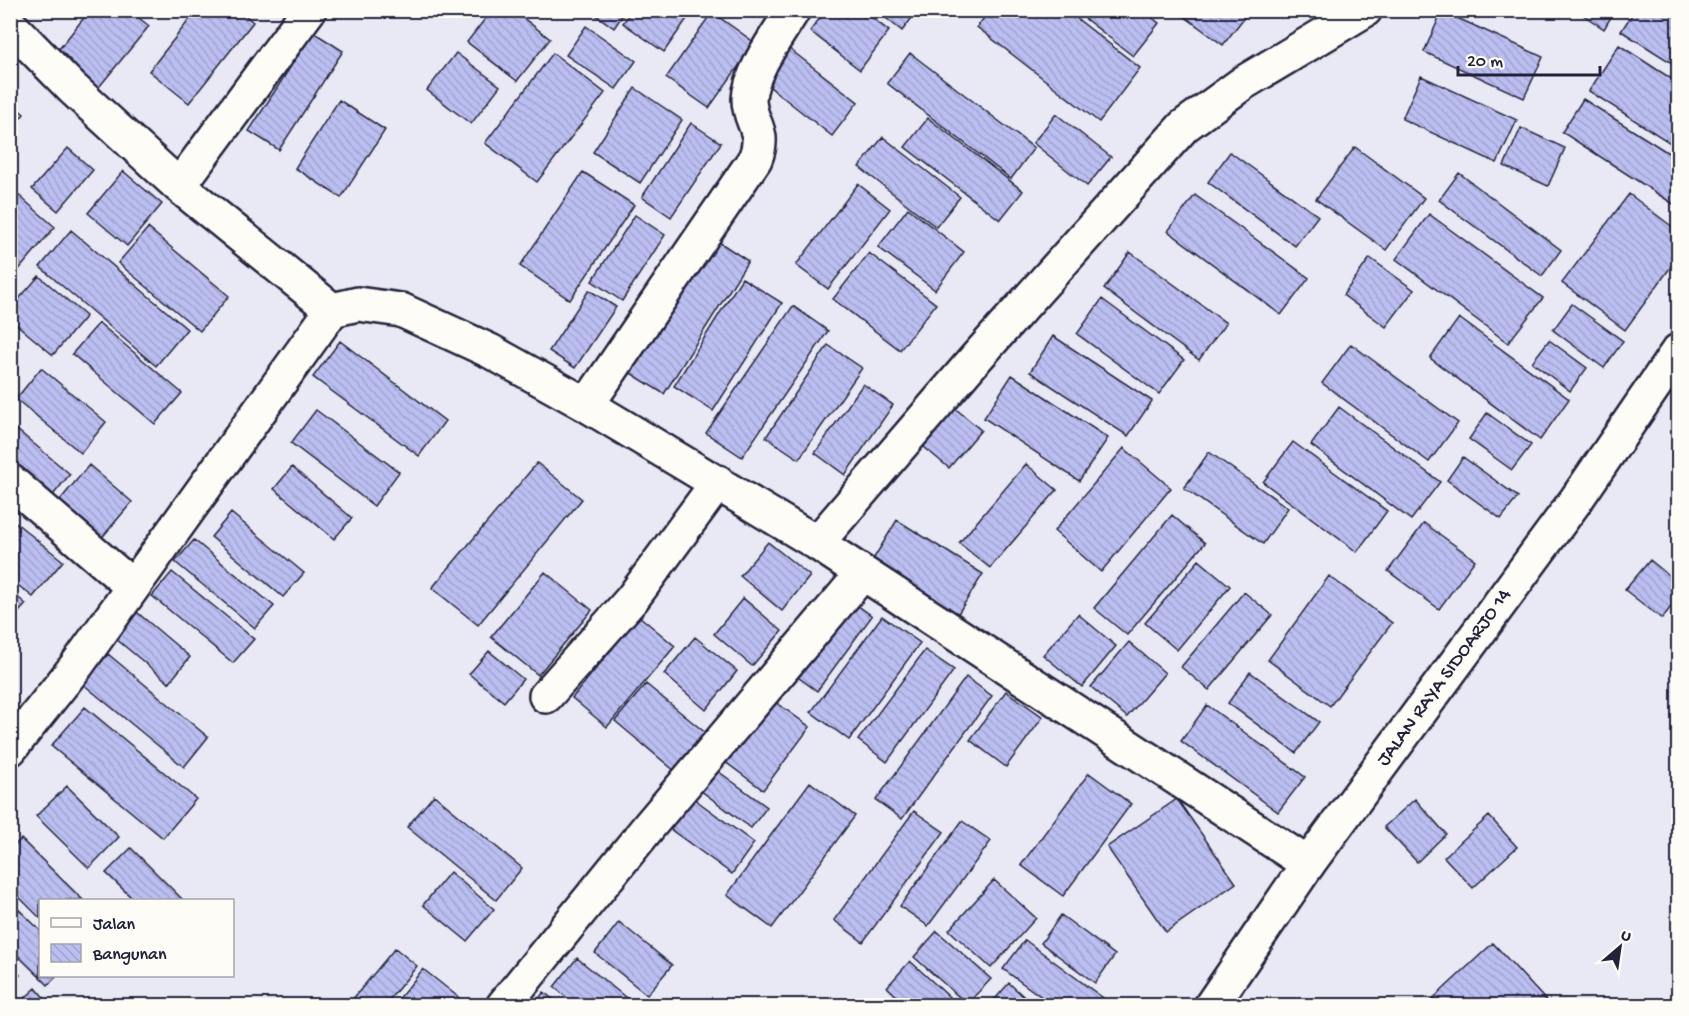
<svg xmlns="http://www.w3.org/2000/svg" width="1689" height="1016" font-family="'Gochi Hand',sans-serif">
	<style>
		.building { fill: url(#building-back-hatch); stroke: #22223b; stroke-width: 1.5 }
		.lines { fill: none; stroke-linecap: round; stroke-linejoin: round }
		.minor-casing { stroke: #22223b; stroke-width: 38 }
		.secondary-casing { stroke: #22223b; stroke-width: 38 }
		.minor { stroke: #fdfcf7; stroke-width: 33 }
		.secondary { stroke: #fdfcf7; stroke-width: 33 }
		.labels { text-anchor: middle; dominant-baseline: central; stroke-width: 4.5; stroke-linejoin: round; paint-order: stroke }
		.street-label { font-size: 20px; fill: #22223b; stroke: #fdfcf7 }
	</style>
	<defs>
		<pattern id="building-back-hatch" width="6" height="6" patternUnits="userSpaceOnUse" patternTransform="scale(1.5)"><rect width="6" height="6" fill="#bbbef0"/><path d="M-1 5l2 2M0 0l6 6M5-1l2 2" fill="none" stroke="#a0a3cf"/></pattern>
	</defs>
	<rect width="100%" height="100%" fill="#e9e9f5"/>
	<filter id="ink" filterUnits="userSpaceOnUse"><feTurbulence type="fractalNoise" baseFrequency=".0167" numOctaves="2"/><feDisplacementMap in="SourceGraphic" scale="12" xChannelSelector="R" yChannelSelector="G"/><feConvolveMatrix kernelMatrix="1 2 1 2 8 2 1 2 1" color-interpolation-filters="sRGB"/></filter>
	<g filter="url(#ink)">
		<path class="building" d="M90,10H129L149,26L95,92L52,58Z
			M197,10H239L253,22L189,103L149,71Z
			M492,10H513L550,39L517,81L467,42Z
			M589,10H626L614,28Z
			M632,10H693L664,52L623,23Z
			M826,10H862L889,31L860,70L810,31Z
			M876,10H918L902,31Z
			M990,10H1066L1140,68L1099,122L977,27Z
			M1074,10H1143L1159,23L1133,56Z
			M1188,10H1250L1223,45L1184,16Z
			M1576,10H1615L1604,29Z
			M1635,10H1678V60L1675,65L1621,31Z
			M1442,11L1543,57L1524,98L1424,52Z
			M712,12L755,43L709,108L666,78Z
			M586,26L636,61L616,89L566,55Z
			M313,32L343,51L279,150L249,131Z
			M1619,45L1678,83V148L1589,91Z
			M787,47L858,102L832,136L761,80Z
			M456,53L500,86L471,124L427,90Z
			M553,53L605,93L537,182L485,143Z
			M910,53L1034,148L1011,179L887,83Z
			M1421,76L1517,120L1497,163L1402,119Z
			M635,88L682,120L640,183L593,152Z
			M1583,99L1678,159V207L1562,132Z
			M339,100L385,130L341,198L295,168Z
			M10,102L24,114L10,130Z
			M1056,114L1111,157L1087,186L1033,143Z
			M928,118L1023,191L1000,220L905,147Z
			M691,123L721,143L671,217L642,197Z
			M1521,128L1565,148L1548,186L1504,166Z
			M883,137L960,197L936,227L859,167Z
			M1355,147L1424,198L1386,250L1316,199Z
			M68,148L93,170L58,211L32,189Z
			M1230,152L1318,216L1295,246L1208,182Z
			M123,171L162,204L127,246L88,213Z
			M583,172L634,205L570,300L520,266Z
			M1459,173L1561,250L1542,276L1439,200Z
			M858,184L890,209L828,289L796,265Z
			M16,193L55,227L16,273L10,269V200Z
			M1629,194L1678,231V257L1625,330L1562,283Z
			M1195,195L1309,278L1281,315L1168,231Z
			M908,208L964,252L935,290L878,247Z
			M1429,214L1543,298L1508,343L1396,259Z
			M635,215L665,235L622,301L592,281Z
			M148,228L229,296L200,331L118,263Z
			M71,230L187,329L156,366L40,267Z
			M713,238L748,261L664,394L629,372Z
			M1130,252L1226,323L1199,360L1104,289Z
			M869,253L936,304L900,350L833,299Z
			M1370,258L1414,290L1386,327L1343,295Z
			M39,276L86,316L53,355L10,319V309Z
			M742,278L782,303L713,411L674,386Z
			M589,290L616,307L575,368L549,351Z
			M1102,299L1184,360L1159,394L1077,334Z
			M1572,304L1623,341L1604,368L1553,330Z
			M793,306L828,331L742,457L706,433Z
			M1459,318L1569,399L1540,440L1430,358Z
			M99,323L182,393L155,424L72,354Z
			M1053,336L1152,401L1128,436L1030,372Z
			M1549,340L1587,368L1570,391L1532,362Z
			M340,341L445,421L419,456L313,377Z
			M1351,344L1458,423L1429,462L1322,383Z
			M828,345L862,368L799,459L766,437Z
			M41,368L106,422L81,453L16,399Z
			M1012,375L1108,438L1079,481L984,418Z
			M863,384L893,405L845,475L815,453Z
			M950,404L981,430L949,468L918,442Z
			M1339,407L1440,482L1411,520L1311,445Z
			M316,410L399,472L374,506L291,443Z
			M1487,413L1531,445L1512,470L1469,439Z
			M10,424L70,474L45,505L10,476Z
			M1293,442L1387,511L1357,552L1263,482Z
			M1124,448L1171,488L1101,572L1054,531Z
			M1209,452L1288,508L1263,544L1184,488Z
			M1463,457L1518,497L1501,519L1447,480Z
			M537,463L582,499L478,625L432,588Z
			M1026,464L1057,490L990,568L959,543Z
			M89,465L132,502L94,547L51,511Z
			M292,467L352,518L334,539L274,489Z
			M231,513L304,573L283,597L211,537Z
			M1172,515L1205,543L1127,635L1094,608Z
			M10,518L63,561L33,597L10,579Z
			M897,520L983,574L954,620L869,566Z
			M1424,523L1475,560L1439,609L1388,571Z
			M194,540L274,606L255,628L175,562Z
			M768,542L810,576L782,611L740,576Z
			M1199,560L1230,586L1177,650L1145,623Z
			M1650,560L1678,583V597L1662,619L1625,590Z
			M172,572L254,639L233,663L152,596Z
			M545,572L592,610L538,675L491,637Z
			M1329,576L1392,623L1330,706L1268,660Z
			M10,591L26,604L10,622Z
			M1244,592L1272,615L1209,690L1181,667Z
			M846,597L872,616L817,691L791,672Z
			M743,598L782,631L752,666L714,634Z
			M126,603L190,657L169,683L104,629Z
			M1078,614L1116,646L1082,687L1043,655Z
			M639,616L675,646L607,727L572,698Z
			M882,616L920,643L849,740L811,712Z
			M695,637L737,671L706,710L664,674Z
			M1129,642L1165,673L1127,717L1091,687Z
			M925,650L954,670L887,762L858,740Z
			M489,651L523,679L504,702L469,674Z
			M108,654L208,737L184,767L83,684Z
			M1250,672L1319,722L1296,753L1228,703Z
			M966,677L992,696L902,819L876,800Z
			M646,684L707,734L676,772L615,721Z
			M1006,691L1043,717L1006,767L970,740Z
			M770,698L810,727L763,790L724,761Z
			M1207,705L1305,777L1278,812L1181,741Z
			M85,707L196,799L163,838L51,746Z
			M711,766L767,807L751,828L696,787Z
			M1089,773L1131,804L1063,896L1021,865Z
			M810,782L855,816L772,928L727,895Z
			M67,786L119,837L89,868L36,816Z
			M434,795L522,868L496,900L407,827Z
			M693,798L754,843L732,874L670,829Z
			M1177,799L1236,883L1166,932L1107,847Z
			M1415,799L1446,834L1417,862L1384,827Z
			M914,811L944,832L863,942L834,920Z
			M1489,816L1517,847L1473,888L1444,857Z
			M962,821L991,841L928,926L900,906Z
			M21,839L83,900H40V918L10,888V850Z
			M131,848L183,900H134L106,873Z
			M450,872L494,909L467,941L423,905Z
			M994,880L1036,918L991,968L949,930Z
			M10,901L40,930V976H57L48,985L10,948Z
			M1061,915L1115,955L1095,983L1041,943Z
			M619,922L672,965L647,995L595,953Z
			M937,931L991,979L967,1004L914,957Z
			M1025,940L1103,998L1098,1006H1054L1003,969Z
			M1493,943L1551,1006H1425Z
			M395,948L417,966L384,1006H347Z
			M577,958L636,1006H577L554,987Z
			M910,961L959,1006H907L887,987Z
			M10,965L20,975L10,984Z
			M423,969L462,1000L457,1006H393Z
			M1009,983L1034,1006H989Z
			M36,988L51,1006H16Z
			M544,992L561,1006H533Z"/>
		<g class="lines">
			<defs>
				<path id="minor" d="M10,25L72,88L179,186L332,310
					M179,186L309,10
					M587,405L755,159C767,130 749,124 749,99C750,72 778,35 793,10
					M10,481L133,587
					M817,543L976,358L1184,126L1243,83L1365,10
					M546,696L632,599L718,482
					M10,749L77,665L332,310L358,304L401,310L490,351L587,405L817,543L1308,864
					M503,1006L650,825L863,573"/>
				<path id="secondary" d="M1211,1006L1308,864L1576,500L1678,351"/>
			</defs>
			<use href="#minor" class="minor-casing"/>
			<use href="#secondary" class="secondary-casing"/>
			<use href="#minor" class="minor"/>
			<use href="#secondary" class="secondary"/>
		</g>
	</g>
	<g class="labels">
		<g class="street-label">
			<text transform="translate(1445 678) rotate(-54)">JALAN RAYA SIDOARJO 14</text>
		</g>
	</g>
	<rect width="1689" height="1016" fill="none" stroke="#fdfcf7" stroke-width="36"/>
	<rect x="18" y="18" width="1653" height="980" fill="none" stroke="#22223b" stroke-width="2" filter="url(#ink)"/>
	<rect x="39" y="899" width="195" height="78" fill="#fdfcf7" stroke="#a5a5ac" stroke-width="1.5"/>
	<rect x="51" y="918" width="30" height="9" fill="#fdfcf7" stroke="#a5a5ac" stroke-width="1.5"/>
	<text x="93" y="929" font-size="18" fill="#22223b">Jalan</text>
	<rect x="51" y="944" width="30" height="18" fill="url(#building-back-hatch)" stroke="#a5a5ac" stroke-width="1.5"/>
	<text x="93" y="959" font-size="18" fill="#22223b">Bangunan</text>
	<g transform="translate(1620 947) rotate(29)" stroke="#fdfcf7" stroke-width="4.5" paint-order="stroke">
	<path d="M0-4.5L10 22L0 15L-10 22Z" fill="#22223b"/>
	<text y="-9" font-size="16" font-weight="bold" text-anchor="middle" fill="#22223b">U</text>
	</g>
	<path d="M1458 66v9h142v-9" fill="none" stroke="#22223b" stroke-width="3"/>
	<text x="1467" y="66" font-size="18" fill="#22223b" stroke="#fdfcf7" stroke-width="4.5" paint-order="stroke">20 m</text>
</svg>
